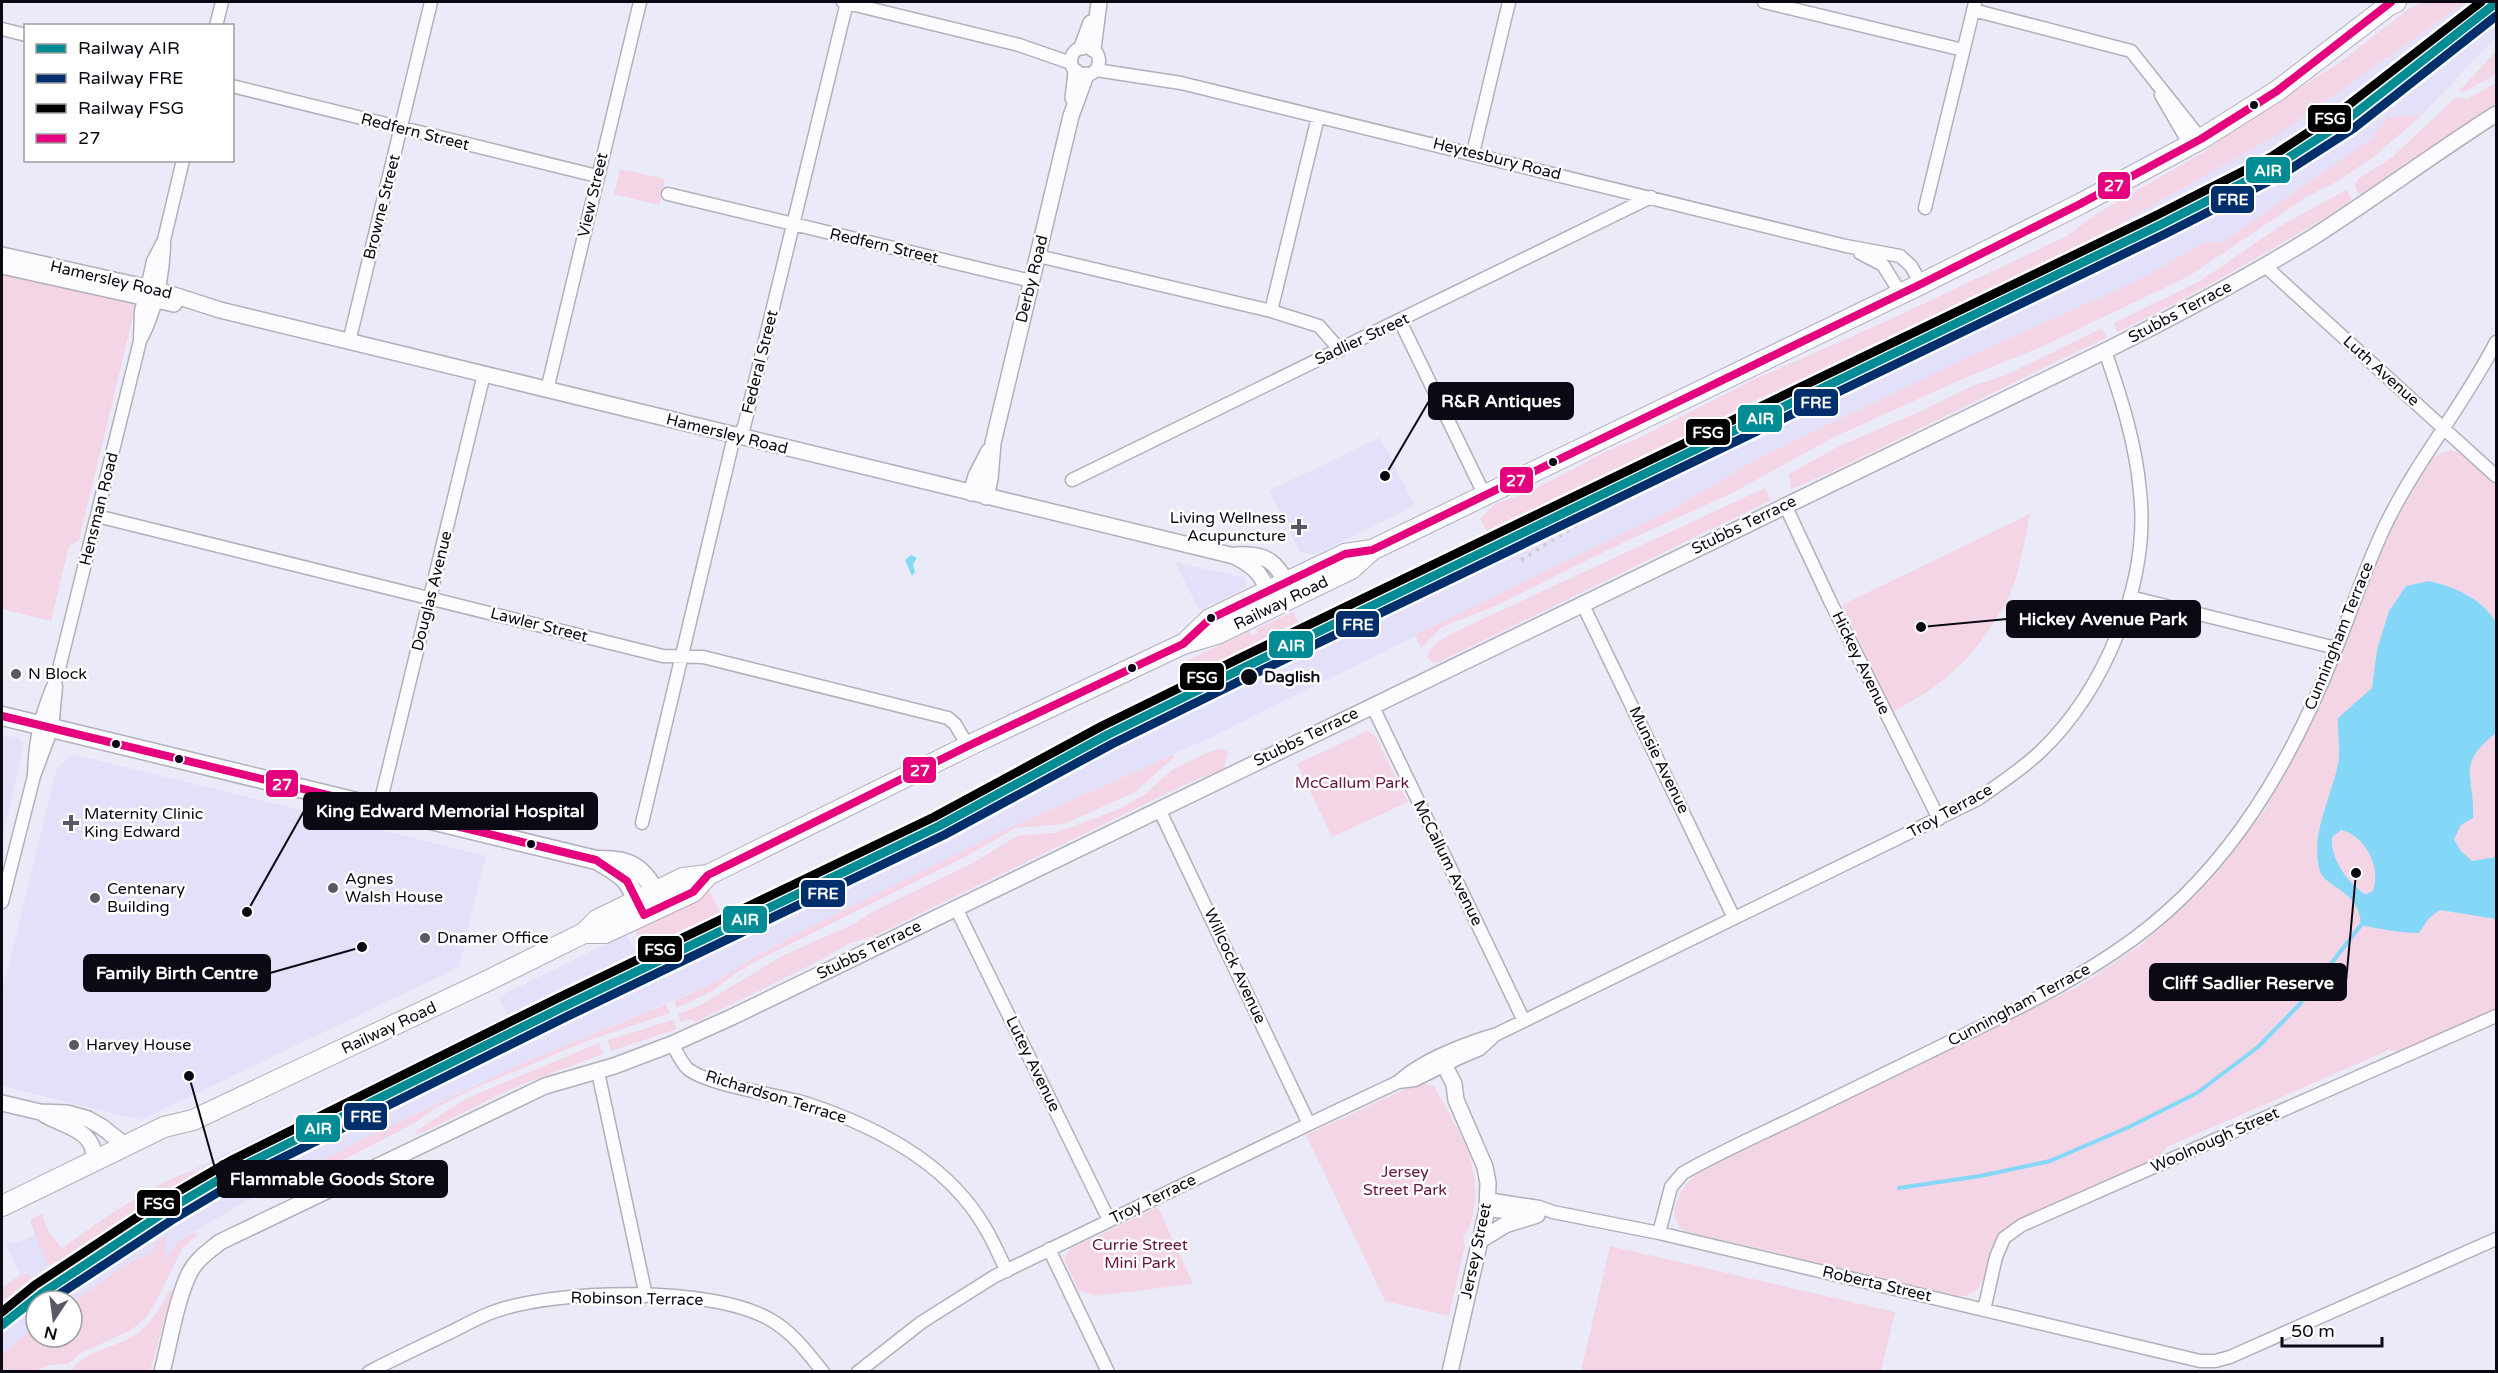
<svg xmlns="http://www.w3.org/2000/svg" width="2498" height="1373" font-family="'Varela Round',sans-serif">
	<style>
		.built { fill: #e3e1f9 }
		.green { fill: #f4d5e6 }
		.water { fill: #84d7f7; fill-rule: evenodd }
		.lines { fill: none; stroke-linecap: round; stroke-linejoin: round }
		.stream { stroke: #84d7f7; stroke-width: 4 }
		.minor-casing { stroke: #b0afbb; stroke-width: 15 }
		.tertiary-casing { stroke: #b0afbb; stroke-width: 18 }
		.secondary-casing { stroke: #b0afbb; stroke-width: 21 }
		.primary-casing { stroke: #b0afbb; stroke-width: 22 }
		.minor { stroke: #fcfcfe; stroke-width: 12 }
		.tertiary { stroke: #fcfcfe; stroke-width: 15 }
		.secondary { stroke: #fcfcfe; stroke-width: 18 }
		.primary { stroke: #fcfcfe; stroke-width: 20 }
		.rail { stroke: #cccbd0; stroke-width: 4; stroke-dasharray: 3 6; stroke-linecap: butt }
		.bus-1-casing { stroke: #fff; stroke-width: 12 }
		.bus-1 { stroke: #e5007d; stroke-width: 8 }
		.rail-1-casing { stroke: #fff; stroke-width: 14 }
		.rail-2-casing { stroke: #fff; stroke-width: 14 }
		.rail-3-casing { stroke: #fff; stroke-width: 14 }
		.rail-1 { stroke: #008c95; stroke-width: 9 }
		.rail-2 { stroke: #002f6c; stroke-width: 9 }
		.rail-3 { stroke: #000; stroke-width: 9 }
		.bus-dot { fill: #0b0a14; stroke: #fff; stroke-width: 2 }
		.poi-dot { fill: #595864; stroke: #fff; stroke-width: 2 }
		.labels { text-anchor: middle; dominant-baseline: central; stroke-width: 5; stroke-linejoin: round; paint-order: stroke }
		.street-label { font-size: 16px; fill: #0b0a14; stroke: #fff }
		.poi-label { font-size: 16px; fill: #0b0a14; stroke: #fff; text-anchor: start }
		.stop-label { font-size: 16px; font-weight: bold; fill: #0b0a14; stroke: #fff; text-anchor: start }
		.park-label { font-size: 16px; fill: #67163f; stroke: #fff }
		.leader { fill: none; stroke: #0b0a14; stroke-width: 2 }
		.callout-dot { fill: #0b0a14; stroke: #fff; stroke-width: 2 }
		.callout { fill: #0b0a14; stroke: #0b0a14; stroke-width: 2 }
		.callout-label { font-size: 18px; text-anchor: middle; font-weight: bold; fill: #fff }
		.line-badge { stroke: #fff; stroke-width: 2 }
		.badge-label { font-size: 16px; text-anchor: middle; font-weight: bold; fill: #fff }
	</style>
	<rect width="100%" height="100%" fill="#ebeaf8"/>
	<path class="built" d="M2486,2H2496V37L2421,116L2388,117L2371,139L2221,243L2207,241L2136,281L1970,356L1759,458L1675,508L1203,741L1013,826L806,929L749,960L714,983L528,1061L375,1133L236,1207L180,1240L163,1263L72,1327V1301H36V1337L2,1371V1288L20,1274L6,1245L28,1238L40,1230L62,1248L167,1182L507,1015L498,997L626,934L640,959L649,956L781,892L1089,736L1317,626L1335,620L1349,609L1725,427L1739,412L2107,231L2282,132L2464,3L2478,9Z
		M1380,437L1415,506L1320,552L1310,554L1300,552L1269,491Z
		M1175,562L1245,578L1246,588L1199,610Z
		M2,735L18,738L24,745L2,840Z
		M72,754L486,856L459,967L141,1120L2,1086V991L57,768Z"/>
	<path class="green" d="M2425,2L2464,3L2282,132L2107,231L1739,412L1725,427L1488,542L1487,532L1480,519L1495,504L1535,489L1603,453L1639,438L1753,380L1889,320L2067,236L2096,214L2202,153L2242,124L2336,65L2410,8Z
		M2496,51V74L2464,92L2459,91Z
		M2496,83V103L2361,194L2357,193L2355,184L2358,179L2391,158L2456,97L2467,99Z
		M2421,116L2372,158L2336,182L2308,196L2189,276L2041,347L1967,377L1836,436L1732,493L1624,542L1495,606L1442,627L1421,648L1415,635L1675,508L1759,458L1970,356L2136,281L2207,241L2221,243L2371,139L2388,117Z
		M620,169L665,179L659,205L614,194Z
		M2346,190L2351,197L2349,203C2273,249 2197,294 2117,332L2114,323L2200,281L2282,225Z
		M2,272L136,304L79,540L69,546L51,621L2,609Z
		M2102,328L2107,337L1831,472L1791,489L1789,474L1839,446L1917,413L1970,387L2008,374Z
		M2450,450L2461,453L2496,484V1009L2400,1052L2389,1050L2167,1147L2157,1159L2014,1222C1982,1246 1994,1261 1978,1289L1966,1296H1958L1688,1232L1680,1228L1674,1215C1676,1196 1685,1182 1700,1171L2081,985L2141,945L2184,907L2211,880L2265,810L2320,707L2372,571L2393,525L2431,460L2439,454Z
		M1765,488L1771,500L1441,661L1433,663L1427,657C1433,642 1445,637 1459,630Z
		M2030,514C2024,543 2020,572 2008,599C2005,607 1998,615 1994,622C1967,665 1937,689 1892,712L1842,605Z
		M1293,612L1300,625L1315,618L1327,623L1317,626L1192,686L1181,664L1249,631L1251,636L1258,633L1256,629Z
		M1367,731L1375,736L1408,802L1332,837L1297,764Z
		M1221,749L1228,751L1224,769L1184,785L876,935L848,944L819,961L696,1022L690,1019L681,1022L678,1014L701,1005L782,956L856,923L872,912L973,863L1019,835L1055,833L1117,810L1145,794L1172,770L1206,753Z
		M1175,754L1173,758L1135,792L1124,797L1064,824L1016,828L961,859L760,959L734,974L714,990L677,1008L674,1001L714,983L749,960L806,929L1013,826Z
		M709,890L723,918L647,955L633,927Z
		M666,1004L670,1013L584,1042L473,1089L435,1108L413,1124L329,1167L320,1168L315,1164L375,1133L528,1061Z
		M673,1020L677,1029L611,1051L608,1040Z
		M599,1043L603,1054L520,1085L417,1135L416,1131L465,1099Z
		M1426,1084L1434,1086C1455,1126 1482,1162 1474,1207C1472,1219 1471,1228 1463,1237L1465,1245L1449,1316L1385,1301L1306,1135L1412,1086Z
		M198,1171L200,1180L172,1192L74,1250L62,1264H49L41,1251L30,1220L43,1213C44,1228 53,1238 62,1248C91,1228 167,1172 198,1171Z
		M1158,1207L1193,1284L1097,1296L1079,1291L1065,1261V1257L1070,1249Z
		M195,1232L197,1235L182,1249L153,1307L145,1319L131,1330L81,1353L68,1364L50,1365L36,1371H2V1354L36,1326V1337H72V1303C99,1286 120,1264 150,1254L158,1241L166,1236L164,1261L180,1240Z
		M1610,1246L1895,1312L1881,1371H1581Z
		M21,1275H28L39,1282L2,1310V1288Z
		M173,1290L150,1371H71C83,1351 115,1348 135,1335C150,1325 161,1308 169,1291Z"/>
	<path class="water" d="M911,555L917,558L913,564L915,572L912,576L905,560Z
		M2429,581C2454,587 2481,598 2495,621C2498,629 2497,717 2496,733C2455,765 2475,775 2473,818L2461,825L2454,839L2460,850L2472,861L2496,857V919L2440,910L2429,918L2419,933C2400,933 2380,929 2361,925C2359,887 2324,890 2319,868C2311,833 2331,798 2338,764C2341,748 2337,733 2338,718L2372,688L2377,650L2389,611L2406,586ZM2341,830C2365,835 2383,869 2372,892L2365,894C2348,883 2330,859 2332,837Z"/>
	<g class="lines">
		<path class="stream" d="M1899,1188L1980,1176L2050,1161L2131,1126L2197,1093L2258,1047L2299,1005L2361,925"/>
		<defs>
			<path id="minor" d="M843,2L1019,45L1071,63
				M1764,2L1963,50
				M1973,10L2131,51L2201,139
				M216,26L222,2
				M2,29L26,35
				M1071 61a14 14 0 1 1 28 0a14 14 0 1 1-28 0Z
				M1096,70L1181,83L1846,246L1900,256L1911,266L1921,284
				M232,86L597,176
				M2161,95L2190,145
				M1473,153L1509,2
				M668,194L1031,281
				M1925,208L1975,3
				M1860,253L1883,265L1901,294
				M1038,256L1271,311L1319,326L1340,350
				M2265,266L2496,476
				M1271,311L1318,117
				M1400,321L1485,496
				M142,337C156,309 163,275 164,244
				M349,342L431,2
				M547,390L640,2
				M1072,480L1651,197
				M1785,505L1831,603L1939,819
				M97,516L663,656L703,657L948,718L955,724L968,746
				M2130,597L2336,648
				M1582,603L1734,918
				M1372,705L1524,1021
				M34,776C35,737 41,713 57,677L140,341L141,311L150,275L153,261L164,240L183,160
				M379,808L484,374
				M1159,809L1309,1124
				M642,823L732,445L744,427L847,2
				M2,902L34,776L52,728L56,686
				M956,908L1109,1220
				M672,1044C677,1052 681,1062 687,1068C705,1085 781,1095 808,1104C875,1126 947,1163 984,1226C993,1240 999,1256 1007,1271
				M598,1072L646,1296
				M1398,1082C1421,1060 1466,1043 1497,1034L1978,799C1999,784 2021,770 2040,752C2105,690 2150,582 2140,492C2136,444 2121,397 2105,351
				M1487,1199L1539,1207L1553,1212L1659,1233L2200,1361H2215L2230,1357L2496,1239
				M1487,1210L1534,1215
				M1659,1233L1671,1187L1683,1173C1718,1153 1756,1136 1792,1119C1851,1090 1909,1062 1968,1033C2025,1005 2081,977 2132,940C2231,868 2292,761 2336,649C2353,607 2366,565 2386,524C2417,460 2464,405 2496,342
				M1049,1249L1108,1372
				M1984,1310L1996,1257L2004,1238L2022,1225L2496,1016
				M369,1372C396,1358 424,1345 451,1332C465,1325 479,1317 493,1312C556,1289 712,1285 771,1320C792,1332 808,1353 823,1372
				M858,1372L922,1322L995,1276L1309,1124L1398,1082L1415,1080L1459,1058L1480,1049L1494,1036"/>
			<path id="tertiary" d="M1082,47L1091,23
				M1093,49L1099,2
				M1073,98L1076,72
				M2,255L158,290L220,310L1234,556C1258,568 1261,575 1272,598
				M2,266L174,304
				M971,493L976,476L989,451
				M986,497L990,479L993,443L1071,116L1086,75
				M1237,555C1270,553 1277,564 1291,591
				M1440,1057L1454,1084L1456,1100L1485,1167L1488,1183L1487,1210L1450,1372
				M2,1103L40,1112L67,1113L88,1119L102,1127L126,1146
				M45,1115C67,1127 97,1131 94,1162
				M1479,1241L1505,1225L1537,1215
				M162,1372C170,1341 176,1300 190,1272C197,1259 209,1251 220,1242L545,1086L614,1066L672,1044L732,1017L2105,351C2175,316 2243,280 2310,239C2373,199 2433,154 2496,114"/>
			<path id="secondary" d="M2,716L596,860C637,859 644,871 663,905
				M600,862C629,878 629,882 642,912"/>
			<path id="primary" d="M1186,642L1210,619L1245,602L1345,554L1372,550
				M584,933H605L693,892L708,875
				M2,1206L164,1127L193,1120L485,982L584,933L597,920L683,878L708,875L968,746L1183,644L1217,634L1351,569L1372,550L1921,284L2080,204L2201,139L2277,91L2389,5L2396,2"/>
		</defs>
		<use href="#minor" class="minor-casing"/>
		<use href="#tertiary" class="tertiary-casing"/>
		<use href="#secondary" class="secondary-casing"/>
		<use href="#primary" class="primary-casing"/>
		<use href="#minor" class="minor"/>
		<use href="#tertiary" class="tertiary"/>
		<use href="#secondary" class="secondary"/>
		<use href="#primary" class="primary"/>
		<path class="rail" d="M1521,560L1618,499L2001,313
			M1442,573L1536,537L1570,521"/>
		<defs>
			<path id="bus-1" d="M2,716L596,860L627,881L644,915L693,892L708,875L968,746L1183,644L1210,619L1345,554L1372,550L1921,284L2080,204L2201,139L2277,91L2391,2"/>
		</defs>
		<use href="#bus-1" class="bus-1-casing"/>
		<use href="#bus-1" class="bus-1"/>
		<defs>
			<path id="rail-1" d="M2,1325L41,1294L166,1211L237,1169L563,1007L939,826L1107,735L1247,666L2160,225L2276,166L2348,119L2496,3"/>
			<path id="rail-2" d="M49,1301L172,1220L242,1178L568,1016L944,835L1112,744L1252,675L2165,234L2281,175L2354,128L2496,16"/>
			<path id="rail-3" d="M2,1312L35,1285L160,1202L232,1160L558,998L934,817L1102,726L1242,657L2155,216L2271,157L2342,110L2481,2"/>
		</defs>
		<use href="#rail-1" class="rail-1-casing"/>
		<use href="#rail-2" class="rail-2-casing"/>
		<use href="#rail-3" class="rail-3-casing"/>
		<use href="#rail-1" class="rail-1"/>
		<use href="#rail-2" class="rail-2"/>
		<use href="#rail-3" class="rail-3"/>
	</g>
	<g class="bus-dot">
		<circle cx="2254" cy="105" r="5"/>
		<circle cx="1553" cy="462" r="5"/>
		<circle cx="1211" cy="618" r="5"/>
		<circle cx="1132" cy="668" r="5"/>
		<circle cx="1249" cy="677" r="9"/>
		<circle cx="116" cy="744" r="5"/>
		<circle cx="179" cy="759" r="5"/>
		<circle cx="531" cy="844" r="5"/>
	</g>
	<g class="poi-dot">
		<path d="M1296 518h6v6h6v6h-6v6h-6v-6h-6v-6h6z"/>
		<circle cx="16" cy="674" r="6"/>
		<path d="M68 814h6v6h6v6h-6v6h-6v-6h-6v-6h6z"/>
		<circle cx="333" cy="888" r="6"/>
		<circle cx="95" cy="898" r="6"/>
		<circle cx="425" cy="938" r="6"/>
		<circle cx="74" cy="1045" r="6"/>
	</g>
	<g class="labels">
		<g class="street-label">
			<text transform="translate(415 132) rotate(14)">Redfern Street</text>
			<text transform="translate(1497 159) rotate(14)">Heytesbury Road</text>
			<text transform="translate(593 195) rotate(-77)">View Street</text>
			<text transform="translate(382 207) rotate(-76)">Browne Street</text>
			<text transform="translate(884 246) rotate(13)">Redfern Street</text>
			<text transform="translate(1032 279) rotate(-76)">Derby Road</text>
			<text transform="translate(111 280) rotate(13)">Hamersley Road</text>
			<text transform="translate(2180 312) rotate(-28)">Stubbs Terrace</text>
			<text transform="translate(1362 339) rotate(-25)">Sadlier Street</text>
			<text transform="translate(760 362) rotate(-76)">Federal Street</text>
			<text transform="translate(2381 371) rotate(42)">Luth Avenue</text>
			<text transform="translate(727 434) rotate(14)">Hamersley Road</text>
			<text transform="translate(99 509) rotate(-76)">Hensman Road</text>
			<text transform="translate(1744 525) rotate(-26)">Stubbs Terrace</text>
			<text transform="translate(432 591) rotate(-76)">Douglas Avenue</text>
			<text transform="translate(1281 603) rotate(-26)">Railway Road</text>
			<text transform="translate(539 625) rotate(14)">Lawler Street</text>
			<text transform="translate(2339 636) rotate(-68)">Cunningham Terrace</text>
			<text transform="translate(1861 663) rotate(64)">Hickey Avenue</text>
			<text transform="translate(1306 737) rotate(-26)">Stubbs Terrace</text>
			<text transform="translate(1659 760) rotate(64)">Munsie Avenue</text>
			<text transform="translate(1950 811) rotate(-29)">Troy Terrace</text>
			<text transform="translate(1448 863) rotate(64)">McCallum Avenue</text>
			<text transform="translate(869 950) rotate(-26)">Stubbs Terrace</text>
			<text transform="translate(1235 966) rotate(65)">Willcock Avenue</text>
			<text transform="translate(2019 1005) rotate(-28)">Cunningham Terrace</text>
			<text transform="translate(389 1028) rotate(-25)">Railway Road</text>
			<text transform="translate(1033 1064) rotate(64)">Lutey Avenue</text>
			<text transform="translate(776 1097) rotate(17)">Richardson Terrace</text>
			<text transform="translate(2215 1140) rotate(-24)">Woolnough Street</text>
			<text transform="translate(1153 1199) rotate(-26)">Troy Terrace</text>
			<text transform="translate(1476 1251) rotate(-78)">Jersey Street</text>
			<text transform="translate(1877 1284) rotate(13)">Roberta Street</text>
			<text transform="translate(637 1299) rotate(1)">Robinson Terrace</text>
		</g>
		<g class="poi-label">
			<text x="1286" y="518" text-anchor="end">Living Wellness<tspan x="1286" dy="18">Acupuncture</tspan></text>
			<text x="28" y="674">N Block</text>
			<text x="84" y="814">Maternity Clinic<tspan x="84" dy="18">King Edward</tspan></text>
			<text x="345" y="879">Agnes<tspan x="345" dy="18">Walsh House</tspan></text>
			<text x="107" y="889">Centenary<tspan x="107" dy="18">Building</tspan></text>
			<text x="437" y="938">Dnamer Office</text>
			<text x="86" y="1045">Harvey House</text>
		</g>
		<g class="stop-label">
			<text x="1264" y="677">Daglish</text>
		</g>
		<g class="park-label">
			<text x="1352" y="783">McCallum Park</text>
			<text x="1405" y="1172">Jersey<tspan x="1405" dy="18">Street Park</tspan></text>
			<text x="1140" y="1245">Currie Street<tspan x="1140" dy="18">Mini Park</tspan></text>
		</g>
	</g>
	<path class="leader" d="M1385 476L1429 401M1921 627L2007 619M247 912L304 811M362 947L270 973M2356 873L2346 982M189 1076L218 1179"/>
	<g class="callout-dot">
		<circle cx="1385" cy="476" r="6"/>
		<circle cx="1921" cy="627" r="6"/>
		<circle cx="247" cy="912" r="6"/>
		<circle cx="362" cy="947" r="6"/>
		<circle cx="2356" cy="873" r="6"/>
		<circle cx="189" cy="1076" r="6"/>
	</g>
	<g class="callout">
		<rect x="1429" y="383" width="144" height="36" rx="6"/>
		<rect x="2007" y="601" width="193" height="36" rx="6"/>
		<rect x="304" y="793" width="293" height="36" rx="6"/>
		<rect x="84" y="955" width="186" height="36" rx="6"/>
		<rect x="2150" y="964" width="196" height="36" rx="6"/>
		<rect x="218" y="1161" width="229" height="36" rx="6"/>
	</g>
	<g class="callout-label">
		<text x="1501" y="407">R&amp;R Antiques</text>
		<text x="2103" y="625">Hickey Avenue Park</text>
		<text x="450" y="817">King Edward Memorial Hospital</text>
		<text x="177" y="979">Family Birth Centre</text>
		<text x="2248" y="989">Cliff Sadlier Reserve</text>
		<text x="332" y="1185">Flammable Goods Store</text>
	</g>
	<g class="line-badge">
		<rect x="2307" y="104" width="45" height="29" rx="6" fill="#000"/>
		<rect x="2245" y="156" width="46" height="28" rx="6" fill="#008c95"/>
		<rect x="2097" y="171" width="34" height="29" rx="6" fill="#e5007d"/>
		<rect x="2210" y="185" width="45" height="29" rx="6" fill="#002f6c"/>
		<rect x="1793" y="388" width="46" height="29" rx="6" fill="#002f6c"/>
		<rect x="1737" y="404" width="46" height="29" rx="6" fill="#008c95"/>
		<rect x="1685" y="418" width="46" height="28" rx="6" fill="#000"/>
		<rect x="1499" y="466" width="35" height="28" rx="6" fill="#e5007d"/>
		<rect x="1335" y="610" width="45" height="28" rx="6" fill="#002f6c"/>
		<rect x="1268" y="630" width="46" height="29" rx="6" fill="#008c95"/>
		<rect x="1179" y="662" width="46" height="29" rx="6" fill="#000"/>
		<rect x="902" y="756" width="35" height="28" rx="6" fill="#e5007d"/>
		<rect x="265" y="769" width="34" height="29" rx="6" fill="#e5007d"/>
		<rect x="800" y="879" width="46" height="29" rx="6" fill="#002f6c"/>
		<rect x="722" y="905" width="46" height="29" rx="6" fill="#008c95"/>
		<rect x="637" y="935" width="46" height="28" rx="6" fill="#000"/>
		<rect x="343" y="1102" width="45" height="29" rx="6" fill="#002f6c"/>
		<rect x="295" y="1114" width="46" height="29" rx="6" fill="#008c95"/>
		<rect x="136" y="1189" width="45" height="28" rx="6" fill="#000"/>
	</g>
	<g class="badge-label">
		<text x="2330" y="124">FSG</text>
		<text x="2268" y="176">AIR</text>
		<text x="2114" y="191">27</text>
		<text x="2233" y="205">FRE</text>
		<text x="1816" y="408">FRE</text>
		<text x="1760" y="424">AIR</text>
		<text x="1708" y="438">FSG</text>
		<text x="1516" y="486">27</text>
		<text x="1358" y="630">FRE</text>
		<text x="1291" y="651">AIR</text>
		<text x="1202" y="683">FSG</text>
		<text x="920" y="776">27</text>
		<text x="282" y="790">27</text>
		<text x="823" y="899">FRE</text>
		<text x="745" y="925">AIR</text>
		<text x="660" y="955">FSG</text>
		<text x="366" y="1122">FRE</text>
		<text x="318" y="1134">AIR</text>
		<text x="159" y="1209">FSG</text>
	</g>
	<rect width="2498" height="1373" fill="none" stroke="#0b0a14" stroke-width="6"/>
	<rect x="24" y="24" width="210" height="138" fill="#ffffff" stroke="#9d9da1" stroke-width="1.5"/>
	<rect x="36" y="44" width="30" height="9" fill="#008c95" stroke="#9d9da1" stroke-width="1.5"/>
	<text x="78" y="54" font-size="18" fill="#0b0a14">Railway AIR</text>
	<rect x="36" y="74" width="30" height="9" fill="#002f6c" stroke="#9d9da1" stroke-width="1.5"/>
	<text x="78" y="84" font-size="18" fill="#0b0a14">Railway FRE</text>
	<rect x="36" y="104" width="30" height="9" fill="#000000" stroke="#9d9da1" stroke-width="1.5"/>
	<text x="78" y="114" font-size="18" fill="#0b0a14">Railway FSG</text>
	<rect x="36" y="134" width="30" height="9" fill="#e5007d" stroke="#9d9da1" stroke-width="1.5"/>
	<text x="78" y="144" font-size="18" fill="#0b0a14">27</text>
	<g transform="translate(54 1319) rotate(193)"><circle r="28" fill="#ffffff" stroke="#9d9da1" stroke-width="1.5"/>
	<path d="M0-4.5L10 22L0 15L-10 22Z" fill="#595864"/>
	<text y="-9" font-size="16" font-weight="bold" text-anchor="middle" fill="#0b0a14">N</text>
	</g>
	<path d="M2282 1337v9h100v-9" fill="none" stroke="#0b0a14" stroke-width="3"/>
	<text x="2291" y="1337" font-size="18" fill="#0b0a14" stroke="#ffffff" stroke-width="4.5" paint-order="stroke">50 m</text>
</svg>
